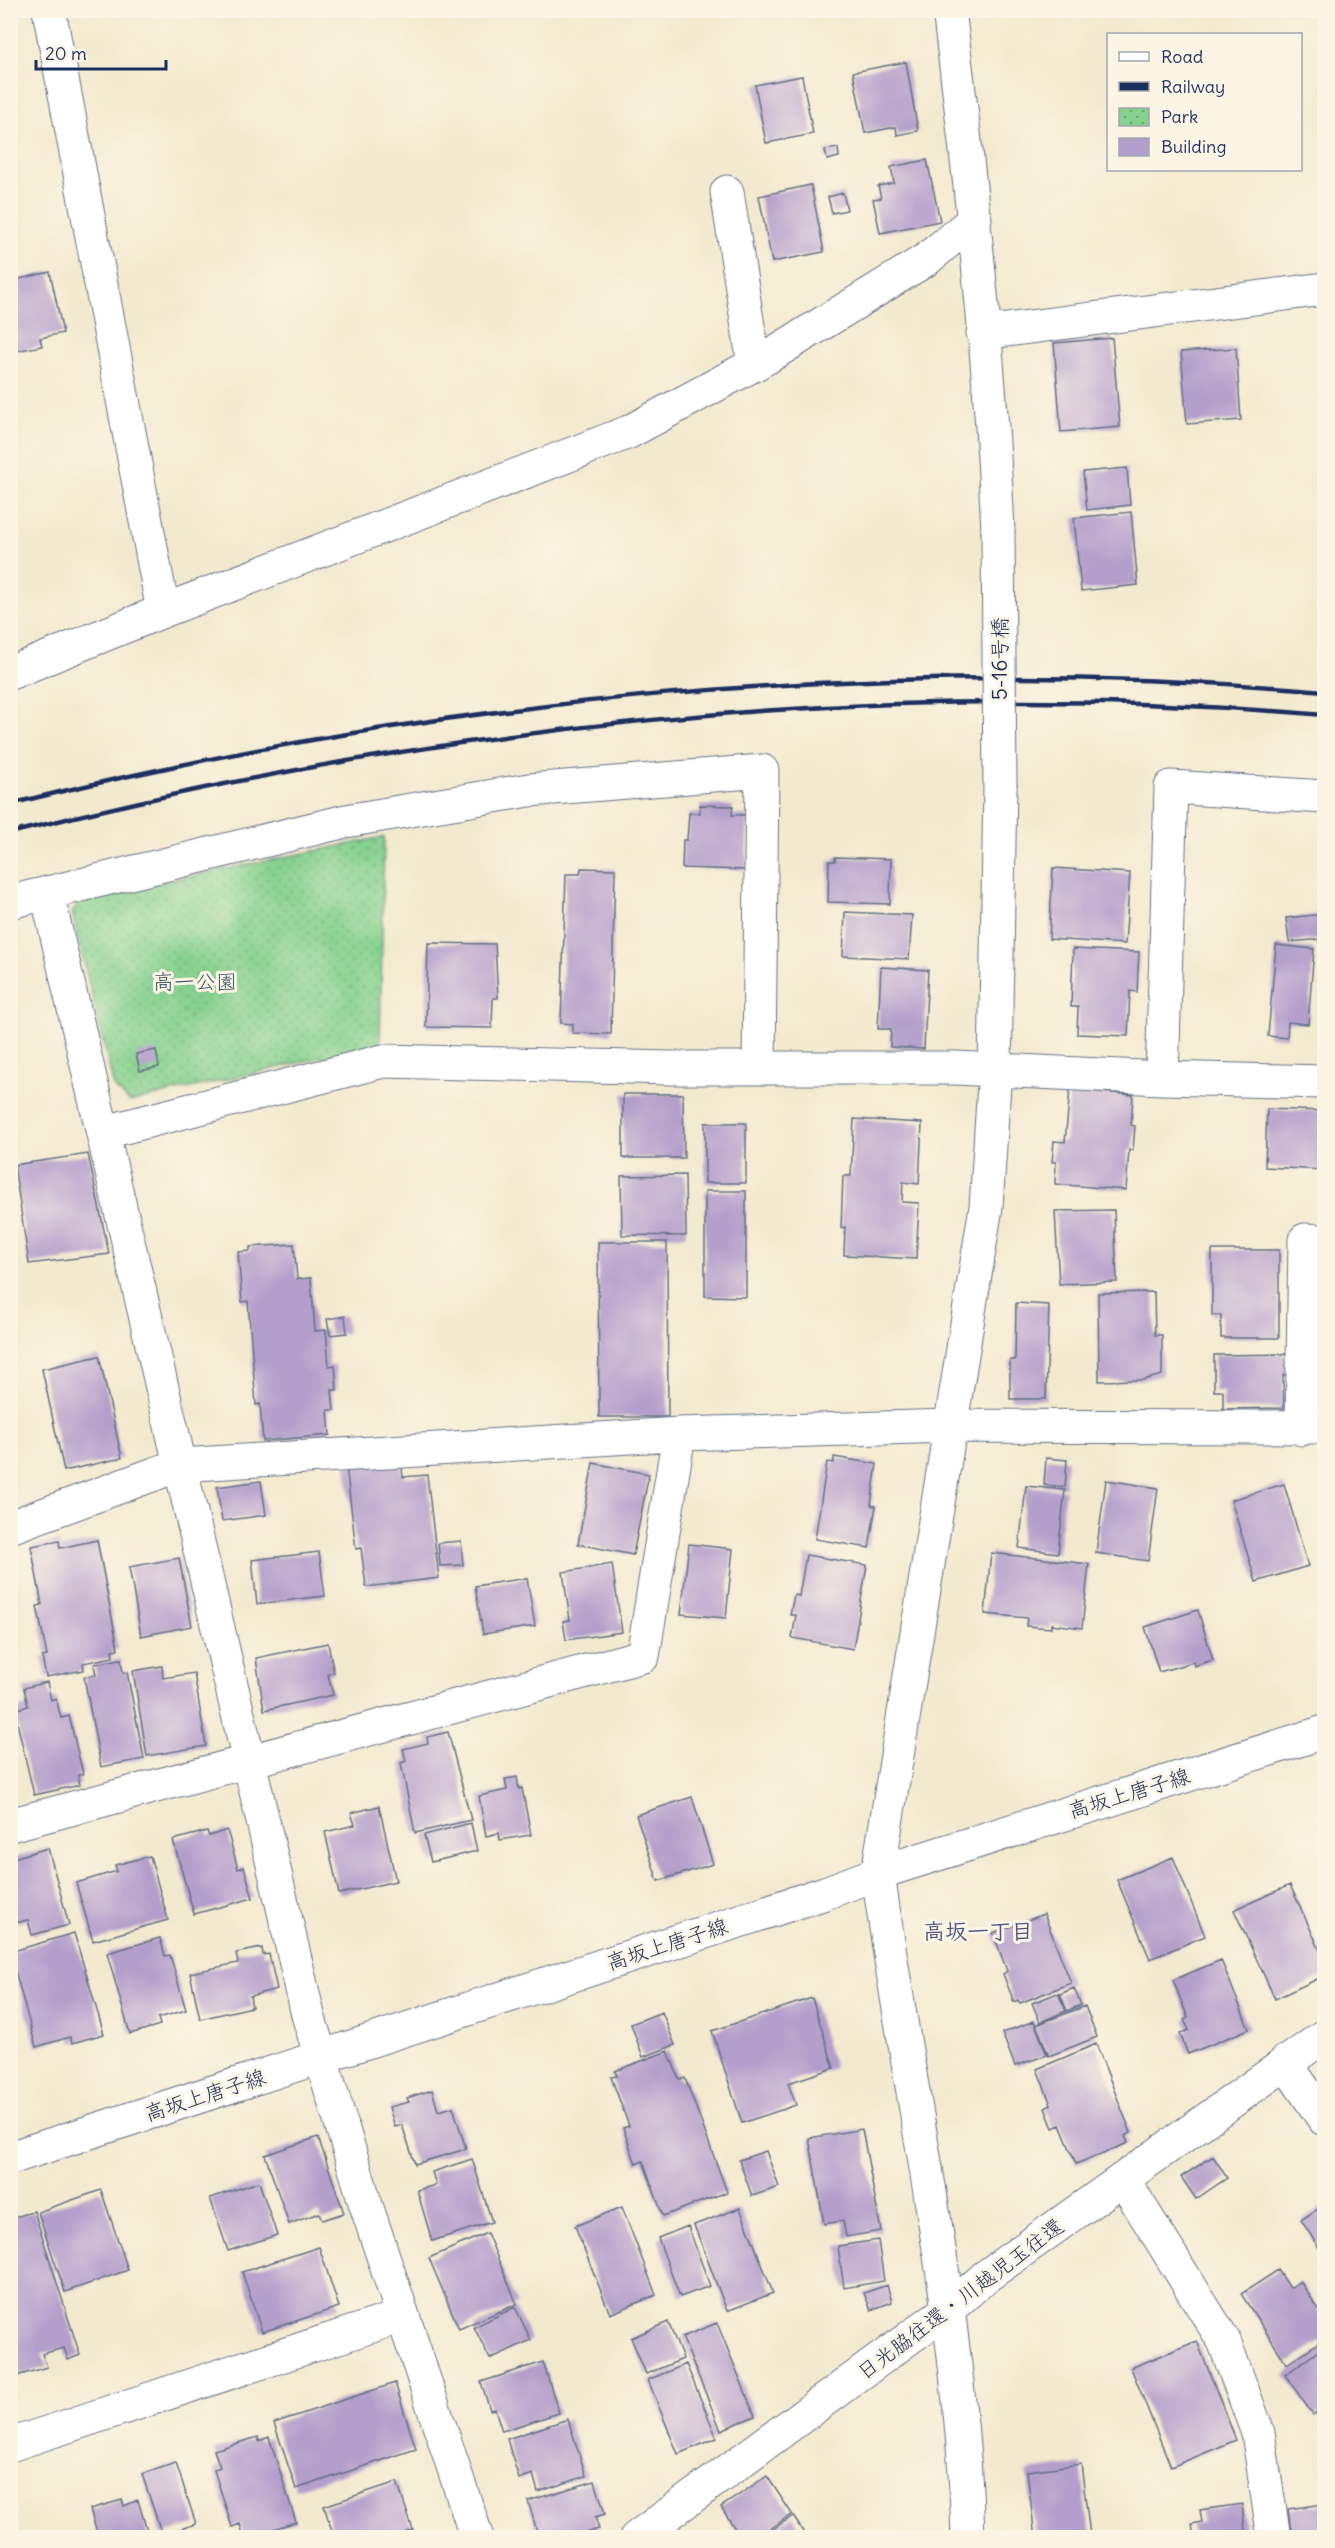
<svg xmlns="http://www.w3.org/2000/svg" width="1335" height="2548" font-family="Delius,'Klee One',sans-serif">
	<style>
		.park { fill: url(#park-dots); stroke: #508076; stroke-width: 1.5 }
		.building { fill: #b29fcb }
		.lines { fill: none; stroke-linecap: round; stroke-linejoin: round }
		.minor-casing { stroke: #667086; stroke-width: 35 }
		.major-casing { stroke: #667086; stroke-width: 35 }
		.minor { stroke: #fff; stroke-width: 33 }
		.major { stroke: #fff; stroke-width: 33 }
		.rail { stroke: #1b2f5e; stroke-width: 4.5 }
		.minor-bridge-casing { stroke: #667086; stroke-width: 35; stroke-linecap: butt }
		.minor-bridge { stroke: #fff; stroke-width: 33 }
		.labels { text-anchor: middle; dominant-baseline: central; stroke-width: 6; stroke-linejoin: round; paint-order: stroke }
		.street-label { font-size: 21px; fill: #1b2f5e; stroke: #fcf5e5 }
		.park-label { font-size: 21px; fill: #36586a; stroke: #fcf5e5 }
		.neighbourhood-label { font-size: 22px; font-weight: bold; fill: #505684; stroke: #fcf5e5 }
	</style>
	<defs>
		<pattern id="park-dots" width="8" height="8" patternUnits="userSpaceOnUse" patternTransform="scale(1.5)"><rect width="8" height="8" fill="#86d18f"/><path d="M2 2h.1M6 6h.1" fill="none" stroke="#6daa78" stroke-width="1.8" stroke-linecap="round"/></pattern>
	</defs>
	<rect width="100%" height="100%" fill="#fcf5e5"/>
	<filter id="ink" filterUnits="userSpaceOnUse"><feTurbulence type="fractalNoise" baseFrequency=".0167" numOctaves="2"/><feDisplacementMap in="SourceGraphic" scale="12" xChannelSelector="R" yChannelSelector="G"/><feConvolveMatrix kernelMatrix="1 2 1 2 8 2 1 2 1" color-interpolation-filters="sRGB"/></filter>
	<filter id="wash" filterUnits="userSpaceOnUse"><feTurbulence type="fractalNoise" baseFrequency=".008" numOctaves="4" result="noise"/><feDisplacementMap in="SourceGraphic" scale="24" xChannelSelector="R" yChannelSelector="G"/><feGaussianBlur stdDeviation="1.35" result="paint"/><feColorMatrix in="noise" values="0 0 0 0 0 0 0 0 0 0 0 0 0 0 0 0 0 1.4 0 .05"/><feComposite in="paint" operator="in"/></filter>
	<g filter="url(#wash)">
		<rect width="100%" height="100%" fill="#f2eacf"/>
		<path class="park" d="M384,837L380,1044L130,1102L114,1087L72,913L81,898Z"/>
		<g id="blocks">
			<path class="building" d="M906,62L918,131L897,135L896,127L865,133L853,72Z
				M802,76L813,134L766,143L755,85Z
				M838,148L839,157L827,160L825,150Z
				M927,160L940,221L880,233L873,199L881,198L878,186L894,183L891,167Z
				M811,185L824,252L772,262L759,196Z
				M843,193L847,210L832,213L828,197Z
				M50,272L63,333L40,338L42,346L10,352V281Z
				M1112,338L1120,427L1061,432L1054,343Z
				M1236,348L1241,420L1187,424L1181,352Z
				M1127,468L1130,505L1087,510L1083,472Z
				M1131,512L1138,585L1081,591L1074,518Z
				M700,805L733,806L732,815H748L746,870L682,868L683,840H687L689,813H700Z
				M835,857L891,859L890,904L828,902L829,861H835Z
				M581,868L615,869L611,1034L573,1033V1024L561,1023L566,874H580Z
				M1053,868L1130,873L1125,944L1049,939Z
				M845,912L912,915L909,959L843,956Z
				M1324,914V939L1289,942L1286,918Z
				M428,943L495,944L498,998H493L492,1028L426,1027Z
				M1276,945L1314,949L1308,1024L1288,1022L1287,1038L1268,1036Z
				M1073,949L1139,952L1137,992L1130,991L1128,1036L1077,1034L1078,1007H1071Z
				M881,967L928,970L924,1049L890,1047L891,1029H878Z
				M156,1050L159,1067L140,1071L136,1054Z
				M1070,1089L1133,1095L1131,1125L1135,1126L1133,1150H1129L1126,1190L1055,1184L1056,1162H1052L1054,1141L1065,1142Z
				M623,1094H683L684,1158H623Z
				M1267,1109L1324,1111V1170L1265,1167Z
				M854,1119L922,1123L919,1184L903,1182L902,1202L919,1203L916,1259L844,1255L845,1227L841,1228L843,1176H851Z
				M705,1123H746V1183H705Z
				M88,1154L109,1254L29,1264L14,1165Z
				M685,1175L686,1236L622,1235L621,1176Z
				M705,1191H746V1297L705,1296Z
				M1114,1210L1117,1282L1059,1284L1055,1211Z
				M598,1242H667L668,1417H599Z
				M294,1244L297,1279L311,1278L315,1331L326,1330L329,1366L335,1365L337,1390H332L334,1410H328L330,1435L263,1441L260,1404L256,1405L248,1301L242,1302L238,1252L250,1251V1247Z
				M1212,1250H1279V1338H1221V1315H1212Z
				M1154,1292L1155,1335H1162V1375L1143,1380L1099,1381L1098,1293Z
				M1016,1303L1049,1305L1046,1399H1010V1360H1015Z
				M345,1316L347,1333L330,1335L327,1319Z
				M1289,1354L1290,1375H1283L1284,1408L1223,1409V1391H1214V1355Z
				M99,1356L122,1458L64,1471L42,1369Z
				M834,1457L877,1464L871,1505L876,1506L869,1548L815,1539L827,1462L834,1463Z
				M1046,1458L1067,1460L1065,1487L1044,1485Z
				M401,1459L403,1477L427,1475L439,1578L366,1587L361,1548L356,1549L346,1466Z
				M593,1463L649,1474L633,1555L578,1544Z
				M1106,1480L1158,1488L1148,1561L1096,1553Z
				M261,1481L266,1515L222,1521L217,1487Z
				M1284,1484L1308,1566L1256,1582L1231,1500Z
				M1026,1486L1065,1490L1058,1553L1019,1548Z
				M97,1540L118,1649L112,1650L113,1657L83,1663L84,1670L46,1677L42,1657L47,1656L37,1606L42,1605L31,1546L59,1541L60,1548Z
				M461,1541L463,1565L440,1566L438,1543Z
				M689,1544L733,1549L726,1618L681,1614Z
				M319,1552L325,1596L257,1604L252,1560Z
				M991,1553L1089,1564L1082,1628L1051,1624V1628L1026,1626L1027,1618L985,1614Z
				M806,1555L867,1565L853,1649L792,1638L796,1615H790L794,1595L799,1596Z
				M179,1558L192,1626L141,1636L129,1567Z
				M612,1564L622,1632L566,1640L563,1621L570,1620L563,1572Z
				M527,1578L535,1626L483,1634L475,1586Z
				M1198,1610L1213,1660L1194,1666L1193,1662L1159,1672L1145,1627Z
				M328,1643L334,1673L328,1674L333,1695L264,1710L256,1658Z
				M121,1659L123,1673L127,1672L144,1759L101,1767L84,1677L96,1675L94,1664Z
				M162,1666L163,1678L194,1673L206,1746L147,1756L133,1671Z
				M47,1682L51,1700L56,1698L61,1718L69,1716L83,1774L78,1775L80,1785L34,1795L14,1710L28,1706L24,1688Z
				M448,1732L471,1820L415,1833L401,1763L406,1761L403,1749L428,1743L427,1737Z
				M517,1777L519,1789L522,1788L531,1835L500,1840L499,1833L486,1836L479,1796L507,1790L505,1779Z
				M692,1797L713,1864L658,1881L636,1815Z
				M379,1806L396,1881L339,1894L325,1832L355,1825L351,1813Z
				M471,1823L477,1851L431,1862L424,1835Z
				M227,1830L238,1869L244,1867L253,1898L194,1914L173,1840L207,1831L209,1836Z
				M48,1848L69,1925L32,1935L28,1920L10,1924V1895L14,1894L10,1881V1859Z
				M150,1856L168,1920L93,1941L76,1883L117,1871L115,1865Z
				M1173,1857L1205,1936L1150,1959L1117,1880Z
				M1290,1885L1324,1959V1976L1275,1999L1234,1910Z
				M1044,1914L1071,1983L1020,2003L1018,2000L1014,2002L1003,1974L1007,1971L993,1933Z
				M74,1933L104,2034L72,2043L70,2037L36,2047L10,1952Z
				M160,1938L165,1956L170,1955L186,2010L158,2018L160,2025L130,2034L107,1953Z
				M262,1948L263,1955L269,1954L277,1989L250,1996L252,2007L200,2019L190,1973L238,1963L236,1953Z
				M1221,1960L1249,2029L1188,2054L1180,2034L1189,2030L1184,2020L1188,2018L1173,1980Z
				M1074,1988L1081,2005L1067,2011L1060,1994Z
				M1058,1993L1066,2011L1040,2022L1032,2003Z
				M812,1998L834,2068L788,2083L796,2105L742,2123L712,2031Z
				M1085,2006L1097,2037L1049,2056L1036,2025Z
				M662,2012L675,2045L643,2057L631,2024Z
				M1034,2021L1047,2055L1015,2066L1002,2033Z
				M10,2027L17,2045L10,2048Z
				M1096,2044L1131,2133L1125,2136L1128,2143L1076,2164L1060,2125L1053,2128L1045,2108L1051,2105L1037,2069Z
				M668,2051L679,2079L685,2078L727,2192L663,2216L643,2161L636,2164L623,2128L629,2126L611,2077L617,2076L615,2071Z
				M432,2090L438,2111L453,2107L466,2149L415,2164L402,2125L395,2127L389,2107L409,2102L407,2098Z
				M862,2129L881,2231L846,2237L843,2221L824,2224L809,2138Z
				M318,2137L344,2213L322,2220L319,2213L289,2224L265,2155Z
				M766,2151L779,2187L752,2196L739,2160Z
				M1213,2156L1227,2178L1196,2199L1181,2177Z
				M472,2159L492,2222L432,2241L417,2190L436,2185L432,2172Z
				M259,2182L277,2235L228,2251L210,2198Z
				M101,2190L128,2270L65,2292L38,2212Z
				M1324,2205V2256L1301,2220Z
				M622,2207L656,2295L610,2314L575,2226Z
				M740,2208L773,2293L727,2311L694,2225Z
				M34,2211L80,2355L68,2360L64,2348L42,2354L47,2367L10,2378V2219Z
				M688,2226L710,2286L680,2297L658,2238Z
				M487,2233L517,2304L459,2329L429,2258Z
				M878,2240L884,2281L844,2288L838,2246Z
				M319,2247L339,2307L262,2332L242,2272Z
				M1278,2270L1290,2288L1300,2281L1324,2317V2339L1287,2364L1241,2294Z
				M887,2285L892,2302L871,2310L864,2293Z
				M515,2307L531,2340L490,2359L474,2327Z
				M668,2322L683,2359L646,2374L631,2338Z
				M717,2323L755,2416L721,2430L682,2337Z
				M1197,2341L1236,2440L1171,2467L1131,2368Z
				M1324,2347V2423L1317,2412L1313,2415L1285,2375Z
				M543,2362L559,2413L502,2431L495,2409L490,2410L481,2382Z
				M686,2364L717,2438L678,2454L648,2380Z
				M395,2383L416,2449L296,2489L274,2423Z
				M568,2419L586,2476L538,2492L533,2474L519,2479L507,2439Z
				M258,2437L259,2441L269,2437L296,2522L244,2538L240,2524L232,2527L214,2470L220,2467L214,2450Z
				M176,2463L196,2524L162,2535L142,2474Z
				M1081,2464L1090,2535L1035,2538L1027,2471Z
				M767,2476L792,2514L757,2538H741L721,2507Z
				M595,2481L605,2514L595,2517L599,2529L581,2534L582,2538H539L528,2501Z
				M397,2482L413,2530L390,2538H334L324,2506Z
				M122,2500L124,2506L138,2500L149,2538H94L93,2534L97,2532L90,2509Z
				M1242,2504L1246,2538H1194L1192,2524L1202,2522L1200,2510Z
				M1324,2504V2538H1292L1288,2509Z
				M793,2516L807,2538H760Z"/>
		</g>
	</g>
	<g filter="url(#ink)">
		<use href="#blocks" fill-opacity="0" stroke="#667086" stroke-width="1.5"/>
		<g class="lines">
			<defs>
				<path id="minor" d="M49,10L163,611
					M949,10C971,184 990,357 998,531
					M727,192L754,365
					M983,333L1324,289
					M10,673L163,611L629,432L766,358L927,259L975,219
					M47,893L308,2015L365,2202L477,2538
					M10,902L346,821L529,790L762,771L759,1068
					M1162,1078L1171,787L1324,797
					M105,1132L383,1061L671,1068H955L1162,1078L1324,1082
					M1302,1429L1305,1240L1324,1241
					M10,1527L179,1465L679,1434L950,1426L1324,1427
					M10,1825L643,1656L679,1434
					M1285,2062L1324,2119
					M1123,2179L1224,2341L1258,2433L1274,2538
					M10,2445L402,2316
					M636,2538L950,2308L985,2277L1324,2036
					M968,2538C962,2313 908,2094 878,1873L986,1207L995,1069L1000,786"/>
				<path id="major" d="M10,2158L825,1893L878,1873L1324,1732"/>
			</defs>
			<use href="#minor" class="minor-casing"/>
			<use href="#major" class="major-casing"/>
			<use href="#minor" class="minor"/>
			<use href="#major" class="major"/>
			<path class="rail" d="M10,804C434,698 889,654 1324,691
				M10,833C438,724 884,677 1324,715"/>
			<defs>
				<path id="minor-bridge" d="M998,531L1000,786"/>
			</defs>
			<use href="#minor-bridge" class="minor-bridge-casing"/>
			<use href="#minor-bridge" class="minor-bridge"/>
		</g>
	</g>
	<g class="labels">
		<g class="street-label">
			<text transform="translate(999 659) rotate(-90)">5-16号橋</text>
			<text transform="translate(1129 1793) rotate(-17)">高坂上唐子線</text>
			<text transform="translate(667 1944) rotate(-18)">高坂上唐子線</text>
			<text transform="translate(205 2095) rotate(-18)">高坂上唐子線</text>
			<text transform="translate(960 2299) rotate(-37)">日光脇往還・川越児玉往還</text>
		</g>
		<g class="park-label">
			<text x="195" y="981">高一公園</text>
		</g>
		<g class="neighbourhood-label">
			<text x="978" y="1931">高坂一丁目</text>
		</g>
	</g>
	<rect width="1335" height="2548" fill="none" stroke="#fcf5e5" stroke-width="36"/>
	<rect x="1107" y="33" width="195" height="138" fill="#fcf5e5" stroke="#a2a6af" stroke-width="1.5"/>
	<rect x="1119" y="52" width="30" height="9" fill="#ffffff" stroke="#a2a6af" stroke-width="1.5"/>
	<text x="1161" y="63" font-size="18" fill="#1b2f5e">Road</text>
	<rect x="1119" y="82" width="30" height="9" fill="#1b2f5e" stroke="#a2a6af" stroke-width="1.5"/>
	<text x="1161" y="93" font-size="18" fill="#1b2f5e">Railway</text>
	<rect x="1119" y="108" width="30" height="18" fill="url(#park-dots)" stroke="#a2a6af" stroke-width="1.5"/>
	<text x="1161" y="123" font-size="18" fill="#1b2f5e">Park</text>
	<rect x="1119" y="138" width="30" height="18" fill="#b29fcb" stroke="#a2a6af" stroke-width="1.5"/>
	<text x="1161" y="153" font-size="18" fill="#1b2f5e">Building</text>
	<path d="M36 60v9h130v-9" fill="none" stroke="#1b2f5e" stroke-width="3"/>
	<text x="45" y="60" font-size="18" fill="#1b2f5e" stroke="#fcf5e5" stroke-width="4.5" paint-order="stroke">20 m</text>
</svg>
